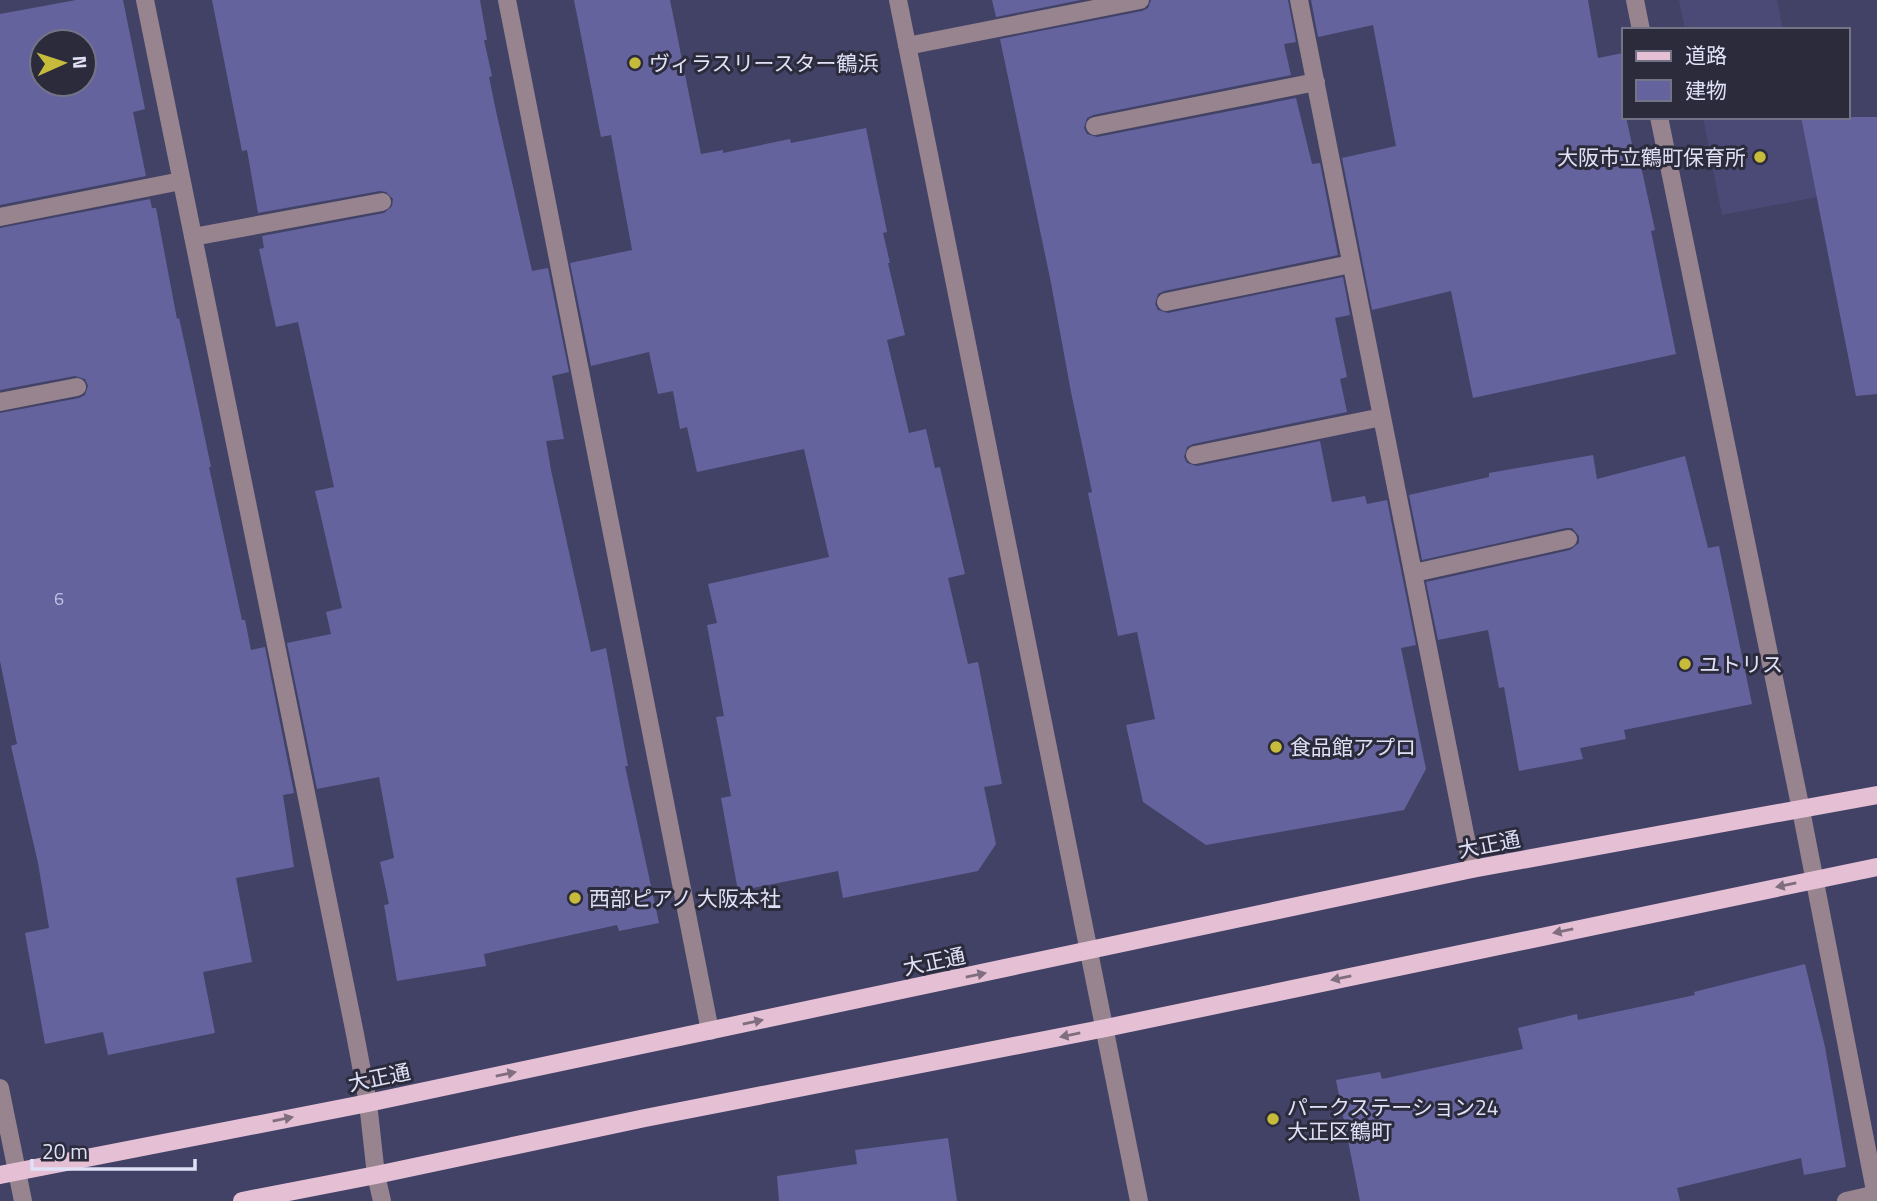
<svg xmlns="http://www.w3.org/2000/svg" width="1877" height="1201" font-family="'Titillium Web','Noto Sans JP',sans-serif">
	<style>
		.built { fill: #4b4a76 }
		.building { fill: #65639e; fill-rule: evenodd }
		.lines { fill: none; stroke-linecap: round; stroke-linejoin: round }
		.minor { stroke: #97848e; stroke-width: 18 }
		.major { stroke: #e5bfd4; stroke-width: 18 }
		.oneway { fill: #7f6e80 }
		.poi-dot { fill: #c7bb3c; stroke: #2b2b3c; stroke-width: 2.5 }
		.labels { text-anchor: middle; dominant-baseline: central; stroke-width: 6; stroke-linejoin: round; paint-order: stroke }
		.number-label { font-size: 18px; fill: #c1c2e1 }
		.poi-label { font-size: 21px; fill: #e0e1f7; stroke: #2b2b3c; text-anchor: start }
		.street-label { font-size: 21px; fill: #e0e1f7; stroke: #2b2b3c }
	</style>
	<rect width="100%" height="100%" fill="#424266"/>
	<path class="built" d="M1679,0H1777L1783,30H1685Z
		M1703,117H1801L1817,197L1722,215Z"/>
	<path class="building" d="M76,0H123L145,109L133,112L146,176L0,205V14ZM42,42H84V84H42Z
		M212,0H480L487,40H484L492,76L489,77L496,111L532,271L548,268L569,372L552,376L564,439L546,441L551,470L591,652L606,648L628,766H625L659,923L619,931L617,925L484,954L486,966L397,981L384,905L389,904L380,862L394,858L379,777L317,789L287,643L331,634L326,612L342,608L315,491L334,487L298,322L276,327L259,249L264,248L262,236L384,213L392,206L393,199L386,192L380,191L258,213L247,150L242,151Z
		M574,0H670L701,154L723,150V153L790,139L791,143L866,128L887,232L883,233L890,263H888L905,335L887,340L909,433L926,429L935,468L940,467L965,574L948,578L968,664L978,662L1002,784L984,787L996,844L978,871L843,898L838,871L738,891L721,798L731,796L716,717L724,716L707,625L717,623L708,584L829,557L804,449L697,472L687,427L680,429L673,391L658,394L649,352L591,366L570,263L632,250L611,135L601,137Z
		M992,0H1081L996,17Z
		M1151,0H1288L1296,42L1284,44L1291,75L1093,115L1087,118L1084,128L1087,134L1097,137L1296,98L1312,164L1320,163L1338,255L1164,291L1158,294L1155,304L1158,310L1168,313L1343,277L1350,315L1335,318L1347,377L1340,379L1347,412L1193,444L1187,447L1184,457L1187,463L1197,466L1320,441L1332,502L1365,496L1367,504L1387,500L1416,645L1401,648L1426,769L1404,810L1206,845L1143,802L1126,725L1155,719L1137,632L1118,636L1088,493L1092,492L1071,392L1051,283L1000,39L1142,11L1148,8Z
		M1311,0H1588L1598,58L1623,53V117H1626L1637,167L1641,166L1655,230L1651,231L1676,354L1473,398L1451,291L1372,310L1342,158L1396,146L1373,25L1318,37Z
		M1801,117H1877V394L1856,396Z
		M150,199L152,208H156L177,319L179,318L193,381L211,467H209L242,620H245L251,650L265,647L294,793L283,795L294,867L236,878L252,962L203,972L215,1033L108,1055L103,1032L45,1044L25,933L49,928L38,863L11,746L17,744L0,661V413L79,398L85,395L88,386L85,379L75,376L0,390V228Z
		M1593,455L1597,479L1685,456L1708,548L1719,546L1752,704L1624,730L1626,739L1580,748L1583,759L1519,771L1504,687L1499,688L1488,630L1438,640L1426,582L1570,550L1579,543V536L1572,528H1566L1422,560L1409,495L1489,477V473Z
		M1805,964L1825,1047L1846,1167L1804,1175L1801,1158L1677,1188L1680,1201H1360L1336,1080L1380,1072L1382,1079L1523,1049L1518,1028L1577,1014L1578,1020L1695,995L1694,992Z
		M948,1138L957,1201H779L777,1176L857,1164L855,1150Z"/>
	<g class="lines">
		<path class="minor" d="M145,0L355,1034L368,1103L376,1175L382,1201
			M507,0L710,1031
			M898,0L1139,1201
			M1299,0L1472,869
			M1635,0L1641,30
			M907,46L1140,0
			M1659,117L1801,810L1877,1201
			M1095,126L1316,82
			M0,217L181,181
			M193,237L382,202
			M1166,302L1351,264
			M0,402L77,387
			M1195,455L1382,417
			M1414,573L1568,539
			M0,1088L23,1201
			M1846,1201L1877,1194"/>
		<path class="major" d="M0,1175L368,1103L1472,869L1877,795
			M242,1201L376,1175L645,1118L1106,1028L1877,867"/>
	</g>
	<defs><path id="oneway-solid" d="M-6-.8H1V-3.2L6.5 0L1 3.2V.8H-6Z" transform="scale(1.75)"/></defs>
	<g class="oneway">
		<use href="#oneway-solid" transform="translate(1786 885) rotate(168)"/>
		<use href="#oneway-solid" transform="translate(1563 931) rotate(168)"/>
		<use href="#oneway-solid" transform="translate(976 975) rotate(-12)"/>
		<use href="#oneway-solid" transform="translate(1341 978) rotate(168)"/>
		<use href="#oneway-solid" transform="translate(753 1022) rotate(-12)"/>
		<use href="#oneway-solid" transform="translate(1070 1035) rotate(169)"/>
		<use href="#oneway-solid" transform="translate(506 1074) rotate(-12)"/>
		<use href="#oneway-solid" transform="translate(283 1119) rotate(-11)"/>
	</g>
	<g class="poi-dot">
		<circle cx="635" cy="63" r="7"/>
		<circle cx="1760" cy="157" r="7"/>
		<circle cx="1685" cy="664" r="7"/>
		<circle cx="1276" cy="747" r="7"/>
		<circle cx="575" cy="898" r="7"/>
		<circle cx="1273" cy="1119" r="7"/>
	</g>
	<g class="labels">
		<g class="number-label">
			<text x="59" y="598">6</text>
		</g>
		<g class="poi-label">
			<text x="649" y="63">ヴィラスリースター鶴浜</text>
			<text x="1746" y="157" text-anchor="end">大阪市立鶴町保育所</text>
			<text x="1699" y="664">ユトリス</text>
			<text x="1290" y="747">食品館アプロ</text>
			<text x="589" y="898">西部ピアノ 大阪本社</text>
			<text x="1287" y="1107">パークステーション24<tspan x="1287" dy="24">大正区鶴町</tspan></text>
		</g>
		<g class="street-label">
			<text transform="translate(1489 844) rotate(-11)">大正通</text>
			<text transform="translate(934 961) rotate(-12)">大正通</text>
			<text transform="translate(379 1077) rotate(-12)">大正通</text>
		</g>
	</g>
	<rect x="1622" y="28" width="228" height="91" fill="#2b2b3c" stroke="#737487" stroke-width="2"/>
	<rect x="1636" y="51" width="35" height="10" fill="#e5bfd4" stroke="#737487" stroke-width="2"/>
	<text x="1685" y="63" font-size="21" fill="#e0e1f7">道路</text>
	<rect x="1636" y="80" width="35" height="21" fill="#65639e" stroke="#737487" stroke-width="2"/>
	<text x="1685" y="98" font-size="21" fill="#e0e1f7">建物</text>
	<g transform="translate(63 63) rotate(87)"><circle r="33" fill="#2b2b3c" stroke="#737487" stroke-width="2"/>
	<path d="M0-5L12 26L0 18L-12 26Z" fill="#c7bb3c"/>
	<text y="-10" font-size="19" font-weight="bold" text-anchor="middle" fill="#e0e1f7">N</text>
	</g>
	<path d="M32 1159v10h163v-10" fill="none" stroke="#e0e1f7" stroke-width="3.5"/>
	<text x="42" y="1159" font-size="21" fill="#e0e1f7" stroke="#2b2b3c" stroke-width="5" paint-order="stroke">20 m</text>
</svg>
